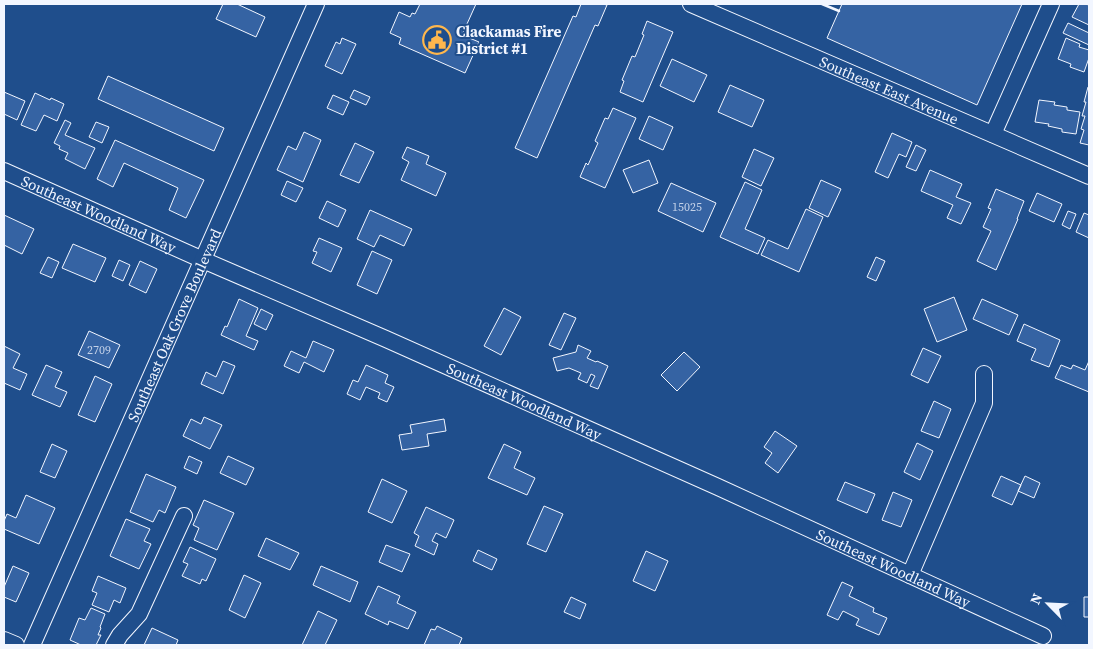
<svg xmlns="http://www.w3.org/2000/svg" width="1093" height="649" font-family="'Source Serif 4',serif">
	<style>
		.building { fill: #3563a3; stroke: #f2f6ff }
		.lines { fill: none; stroke-linecap: round; stroke-linejoin: round }
		.minor-casing { stroke: #f2f6ff; stroke-width: 18 }
		.minor { stroke: #1f4e8c; stroke-width: 16 }
		.wall { stroke: #f2f6ff; stroke-width: 2.5 }
		.labels { text-anchor: middle; dominant-baseline: central; stroke-width: 4; stroke-linejoin: round; paint-order: stroke }
		.number-label { font-size: 12px; fill: #c3d1e8 }
		.poi-label { font-size: 15px; font-weight: bold; fill: #f2f6ff; stroke: #1f4e8c; text-anchor: start }
		.street-label { font-size: 15px; fill: #f2f6ff; stroke: #1f4e8c }
	</style>
	<rect width="100%" height="100%" fill="#1f4e8c"/>
	<path class="building" d="M223,4H237L265,17L256,37L216,19Z
		M420,4H476L462,35L479,42L465,73L399,44L401,38L390,33L399,12L410,17L412,13L415,14Z
		M581,4H603L607,5L598,26L595,25L537,158L515,148L573,16L576,17Z
		M842,4H1022L977,105L827,38Z
		M1079,4H1085L1089,5V25L1072,17Z
		M647,21L673,32L643,102L620,92L624,81L622,80L632,56L635,57L644,35L642,34Z
		M1068,23L1089,33V45L1063,33Z
		M342,38L356,44L342,74L325,66L336,42L340,44Z
		M1066,38L1080,44L1079,47L1089,50V58L1084,72L1070,67L1071,64L1058,59Z
		M672,59L707,75L694,102L660,86Z
		M108,76L224,128L214,151L98,99Z
		M730,85L764,100L752,127L718,112Z
		M1088,87H1089V145L1080,143L1084,130L1081,129L1085,116H1082L1086,102H1084Z
		M354,90L370,97L366,105L350,98Z
		M4,92L25,101L17,120L4,114Z
		M35,93L50,100L51,98L64,104L57,121L44,115L36,131L21,125Z
		M333,95L349,102L343,115L327,108Z
		M1039,100L1055,102L1054,105L1067,107V110L1080,112L1076,134L1062,132V129L1048,126L1049,124L1035,122Z
		M613,108L636,118L605,188L580,177L586,163L588,165L598,143L595,141L605,118L608,119Z
		M649,116L673,127L663,150L639,139Z
		M65,120L71,123L65,135L95,148L85,169L65,159L68,153L59,149L60,146L54,143Z
		M96,122L109,127L102,143L89,137Z
		M304,132L321,140L303,182L277,170L288,146L296,150Z
		M892,133L912,142L906,157L899,154L888,178L875,172Z
		M115,140L204,180L186,218L169,210L178,188L124,163L113,187L97,179Z
		M355,143L374,152L359,183L340,175Z
		M916,145L926,150L916,171L906,167Z
		M407,147L429,156L426,164L446,173L436,196L401,180L409,162L402,158Z
		M754,149L774,158L761,186L742,177Z
		M649,160L658,183L633,193L623,170Z
		M930,170L962,184L956,197L971,203L961,224L947,218L953,205L921,191Z
		M821,180L841,189L828,217L809,208Z
		M287,181L303,188L296,202L281,195Z
		M745,182L762,190L745,229L765,238L758,254L720,237Z
		M671,183L716,203L703,232L658,211Z
		M996,189L1024,201L1017,219H1018L996,270L977,261L991,231L983,227L991,209L988,208Z
		M1037,193L1062,204L1054,222L1029,211Z
		M327,201L346,210L338,227L319,218Z
		M806,209L823,217L799,272L761,255L768,240L788,249Z
		M370,210L412,229L404,246L380,235L374,247L357,239Z
		M1068,211L1076,214L1070,229L1062,225Z
		M1084,213L1089,215V238L1076,232Z
		M4,215L34,229L22,254L4,245Z
		M319,238L342,248L331,272L312,263L317,252L313,251Z
		M73,244L106,258L95,282L62,268Z
		M372,251L392,260L377,294L357,285Z
		M48,257L59,262L52,278L40,273Z
		M876,257L885,261L876,281L867,277Z
		M119,260L130,265L123,281L112,276Z
		M140,261L157,269L146,293L129,285Z
		M954,297L967,330L937,342L924,309Z
		M239,299L258,308L246,336L258,341L254,350L221,335L225,326L227,327Z
		M982,299L1018,315L1009,335L973,319Z
		M504,308L521,317L501,355L484,346Z
		M261,309L273,315L266,330L254,324Z
		M564,313L576,318L561,350L549,345Z
		M1024,324L1060,340L1049,367L1031,360L1036,349L1017,341Z
		M89,331L120,345L109,368L78,355Z
		M313,341L334,350L324,372L304,362L299,373L284,366L291,351L306,358Z
		M578,345L591,351L587,358L596,362L597,361L608,366L598,389L590,386L595,376L591,374L587,383L578,379L581,373L569,368L557,371L553,358L576,352Z
		M4,346L20,354L13,368L27,374L20,390L4,383Z
		M923,348L941,356L928,383L911,375Z
		M684,352L700,367L677,391L661,375Z
		M223,361L235,366L223,394L201,384L206,372L216,377Z
		M1089,361V392L1055,378L1061,365L1071,369L1073,365L1085,370Z
		M46,365L62,372L55,387L67,392L60,407L32,395Z
		M366,365L388,375L385,383L394,387L387,402L378,398L380,393L366,387L360,400L347,394L353,380L358,382Z
		M95,376L112,384L95,422L78,415Z
		M934,401L951,409L939,438L921,431Z
		M204,417L222,425L210,449L183,436L191,419L201,424Z
		M444,419L446,431L427,434L429,446L402,450L399,435L412,433L410,425Z
		M775,431L797,446L778,473L765,463L772,453L764,447Z
		M917,443L933,451L920,480L904,472Z
		M52,444L67,451L55,478L40,472Z
		M504,444L521,452L514,468L535,478L527,495L488,478Z
		M189,456L202,462L197,474L184,468Z
		M228,456L254,468L246,485L220,473Z
		M146,474L176,487L165,513L159,510L153,522L130,512Z
		M1001,476L1021,485L1012,505L992,496Z
		M1025,476L1040,483L1034,498L1018,491Z
		M382,479L407,491L392,523L368,512Z
		M845,482L875,494L867,513L837,500Z
		M893,492L912,500L901,527L882,520Z
		M26,495L55,508L39,544L4,529V521L7,514L16,518Z
		M204,500L234,513L217,550L194,540L199,528L193,525Z
		M544,506L563,514L546,552L527,544Z
		M426,507L454,520L446,538L436,533L432,541L438,544L434,555L415,546L419,536L414,533Z
		M126,519L150,529L144,541L151,544L139,569L110,556Z
		M266,538L299,553L290,570L258,556Z
		M386,545L410,554L402,572L379,562Z
		M190,547L216,559L206,581L202,579L200,584L182,576L188,564L183,562Z
		M478,550L497,559L492,570L473,561Z
		M646,551L668,561L655,591L633,581Z
		M13,566L29,573L16,602L4,597V587Z
		M321,566L358,582L350,602L313,585Z
		M244,575L261,583L245,618L229,610Z
		M98,576L126,588L120,603L114,600L109,612L92,605L97,593L92,591Z
		M842,582L853,587L849,596L874,608L873,612L887,618L879,635L856,625L859,619L843,611L838,620L827,615Z
		M378,586L400,596L397,603L416,612L408,629L389,621L388,625L365,614Z
		M571,597L586,604L580,619L564,612Z
		M1084,597H1089V617H1084Z
		M91,608L105,614L100,627L101,628L98,635H101L96,645H81L70,640L79,618L85,620Z
		M318,611L337,620L325,645H302Z
		M437,626L462,638L459,645H424L431,629L435,630Z
		M152,628L178,640L176,645H144Z"/>
	<g class="lines">
		<defs>
			<g id="minor">
				<path id="s1" d="M691,4L1089,176"/>
				<path d="M993,134L1051,4"/>
				<path id="s2" d="M4,171L203,260L386,339L718,487L1043,636"/>
				<path d="M910,575L984,403V374"/>
				<path d="M4,640L16,645"/>
				<path id="s3" d="M32,645L316,4"/>
				<path d="M114,645L120,635L139,614L184,516"/>
			</g>
		</defs>
		<use href="#minor" class="minor-casing"/>
		<use href="#minor" class="minor"/>
		<path class="wall" d="M822,4L839,11"/>
	</g>
	<defs>
		<symbol id="civic-ring" viewBox="-11 -11 22 22"><circle r="9.5" fill="#1f4e8c" stroke="#ffb74d" stroke-width="1.5"/><path d="M-.6-6.5H3V-4.5H.6V-3L4-1V1h2V6H-6V1h2V-1L-.6-3ZM-1.2 2.5V6h2.4V2.5Z" fill="#ffb74d"/></symbol>
	</defs>
	<g fill-rule="evenodd">
		<use href="#civic-ring" x="421" y="24" width="32" height="32"/>
	</g>
	<g class="labels">
		<g class="number-label">
			<text x="687" y="207">15025</text>
			<text x="99" y="350">2709</text>
		</g>
		<g class="poi-label">
			<text x="456" y="31">Clackamas Fire<tspan x="456" dy="17">District #1</tspan></text>
		</g>
		<g class="street-label">
			<text stroke="none"><textPath href="#s1" startOffset="216">Southeast East Avenue</textPath></text>
			<text stroke="none"><textPath href="#s2" startOffset="104">Southeast Woodland Way</textPath></text>
			<text stroke="none"><textPath href="#s3" startOffset="350">Southeast Oak Grove Boulevard</textPath></text>
			<text stroke="none"><textPath href="#s2" startOffset="569">Southeast Woodland Way</textPath></text>
			<text stroke="none"><textPath href="#s2" startOffset="974">Southeast Woodland Way</textPath></text>
		</g>
	</g>
	<rect width="1093" height="649" fill="none" stroke="#f2f6ff" stroke-width="10"/>
	<g transform="translate(1048 604) rotate(294)" stroke="#1f4e8c" stroke-width="4" paint-order="stroke">
	<path d="M0-4L9 19L0 12L-9 19Z" fill="#f2f6ff"/>
	<text y="-8" font-size="14" font-weight="bold" text-anchor="middle" fill="#f2f6ff">N</text>
	</g>
</svg>
